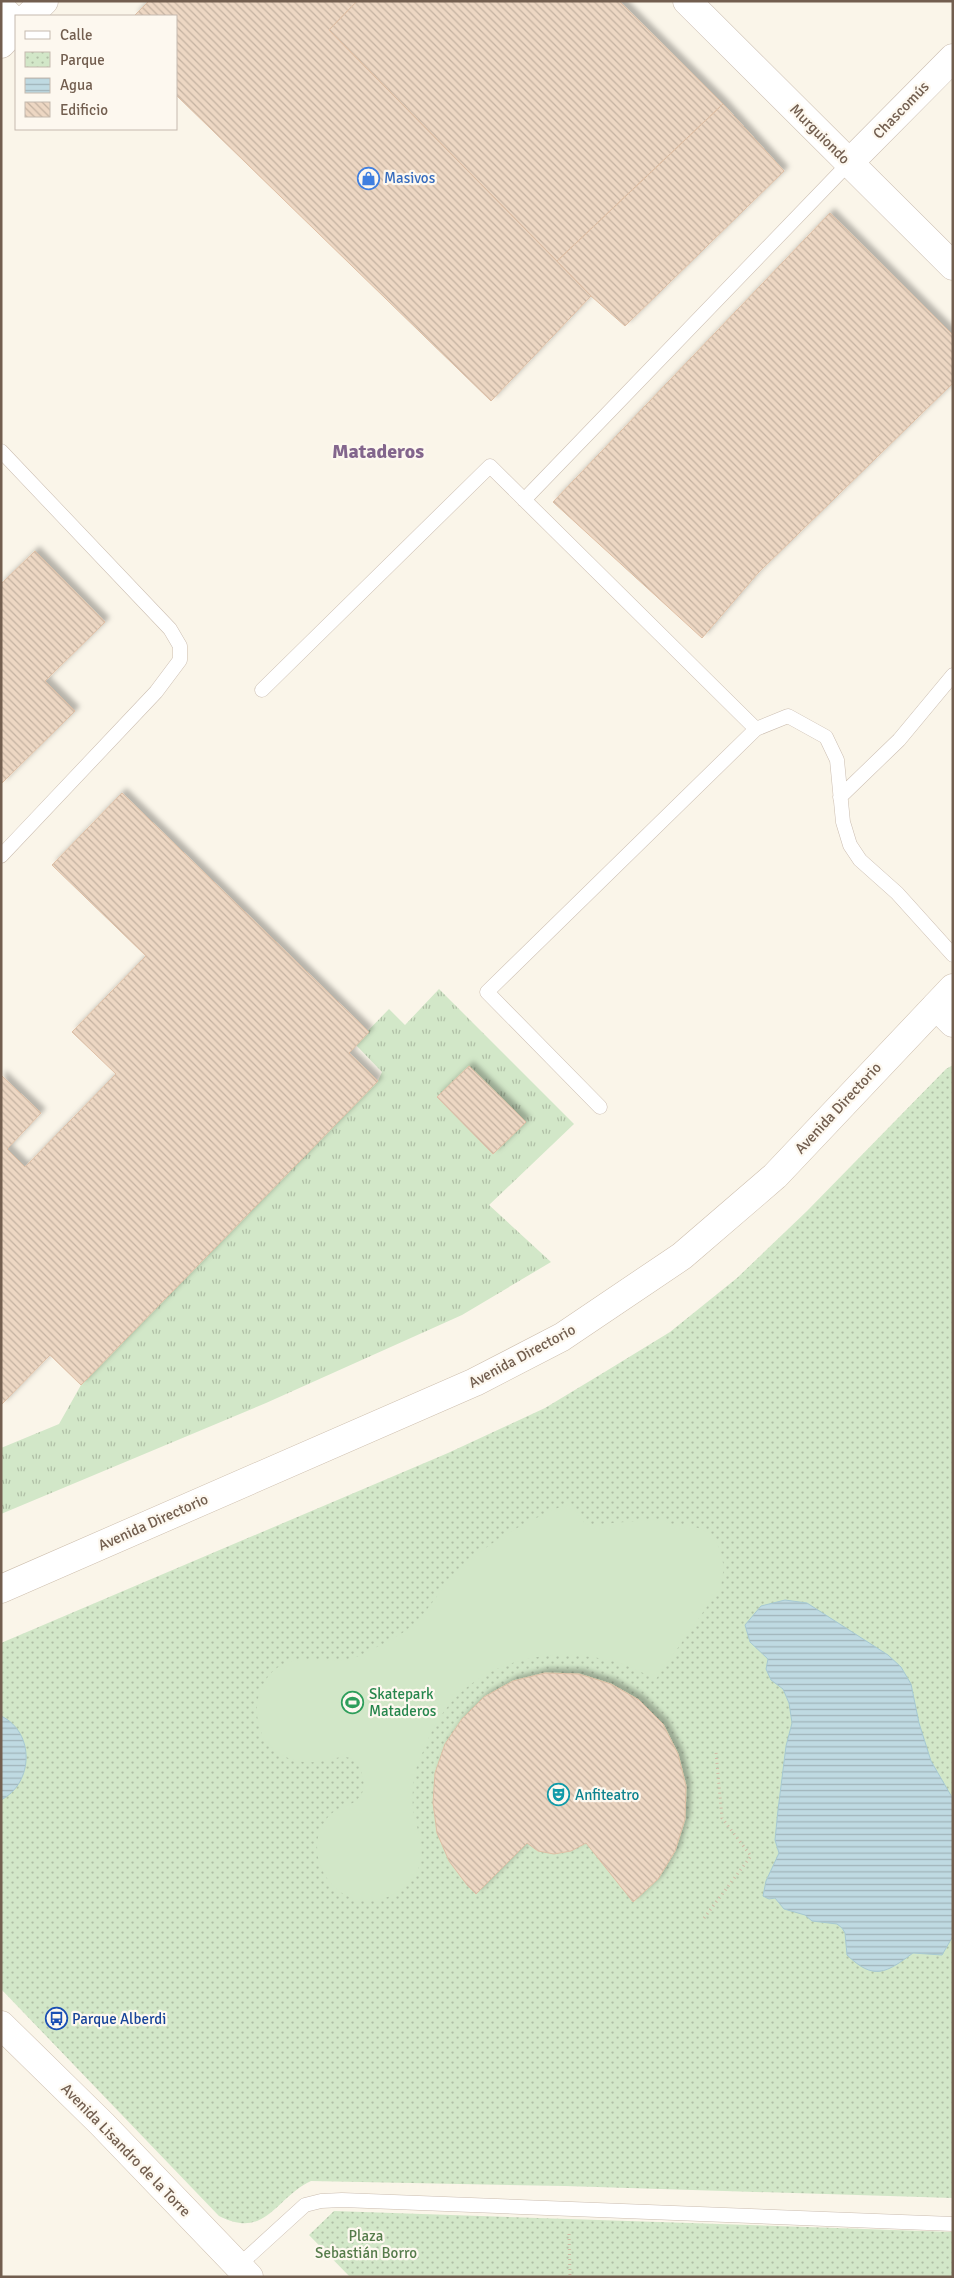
<svg xmlns="http://www.w3.org/2000/svg" width="954" height="2278" font-family="Signika,sans-serif">
	<style>
		.grass { fill: url(#grass-tufts) }
		.park { fill: url(#park-dots) }
		.pitch { fill: #d2e7c8 }
		.water { fill: url(#water-rules); stroke: #a6c9d3 }
		.building { fill: url(#building-back-hatch); stroke: #debfa5; filter: url(#shadow) }
		.lines { fill: none; stroke-linecap: round; stroke-linejoin: round }
		.lane-casing { stroke: #cbbdb0; stroke-width: 15 }
		.street-casing { stroke: #cbbdb0; stroke-width: 29 }
		.secondary-casing { stroke: #cdbead; stroke-width: 29 }
		.path { stroke: #d2baa6; stroke-width: 3; stroke-dasharray: 1 4; stroke-linecap: butt }
		.lane { stroke: #fff; stroke-width: 14 }
		.street { stroke: #fff; stroke-width: 28 }
		.secondary { stroke: #fff; stroke-width: 28 }
		.labels { text-anchor: middle; dominant-baseline: central; stroke-width: 4.5; stroke-linejoin: round; paint-order: stroke }
		.street-label { font-size: 15px; fill: #725e4f; stroke: #fdf8ef }
		.shop-label { font-size: 15px; fill: #366cbe; stroke: #fdf8ef; text-anchor: start }
		.leisure-label { font-size: 15px; fill: #27864d; stroke: #fdf8ef; text-anchor: start }
		.culture-label { font-size: 15px; fill: #0d838f; stroke: #fdf8ef; text-anchor: start }
		.transit-label { font-size: 15px; fill: #164399; stroke: #fdf8ef; text-anchor: start }
		.park-label { font-size: 15px; fill: #567c4b; stroke: #fdf8ef }
		.district-label { font-size: 20px; font-weight: bold; fill: #83668d; stroke: #fdf8ef }
	</style>
	<defs>
		<pattern id="grass-tufts" width="24" height="20" patternUnits="userSpaceOnUse" patternTransform="scale(1.25)"><rect width="24" height="20" fill="#d2e7c8"/><path d="M3 7l-1-3M5 7V3M7 7l1-3M15 17l-1-3M17 17v-4M19 17l1-3" fill="none" stroke="#afbea5"/></pattern>
		<pattern id="park-dots" width="8" height="8" patternUnits="userSpaceOnUse" patternTransform="scale(1.25)"><rect width="8" height="8" fill="#d2e7c8"/><path d="M2 2h.1M6 6h.1" fill="none" stroke="#afbea5" stroke-width="1.8" stroke-linecap="round"/></pattern>
		<pattern id="water-rules" width="6" height="5" patternUnits="userSpaceOnUse" patternTransform="scale(1.25)"><rect width="6" height="5" fill="#bfdae2"/><path d="M0 2.5h6" fill="none" stroke="#a0b4ba"/></pattern>
		<pattern id="building-back-hatch" width="6" height="6" patternUnits="userSpaceOnUse" patternTransform="scale(1.25)"><rect width="6" height="6" fill="#edd7c3"/><path d="M-1 5l2 2M0 0l6 6M5-1l2 2" fill="none" stroke="#c4b2a1"/></pattern>
		<filter id="shadow"><feDropShadow dx="4.5" dy="-4.5" stdDeviation="2.5" flood-color="#0004"/></filter>
	</defs>
	<rect width="100%" height="100%" fill="#faf5e9"/>
	<path class="grass" d="M439,989L574,1124L489,1205L551,1262L462,1315L266,1403L1,1514V1448L59,1424L81,1385L378,1081L382,1072L355,1044L389,1009L405,1025Z"/>
	<path class="park" d="M953,1065V2198L565,2186L311,2181C275,2198 266,2240 219,2216L1,1989V1643L448,1453L545,1408L603,1373L670,1332L737,1278L807,1211L946,1069Z
		M334,2211L953,2232V2277H350L309,2235Z"/>
	<path class="pitch" d="M570,1503L586,1525L664,1519L669,1524C710,1521 732,1548 720,1588L656,1679C642,1673 627,1664 612,1661C536,1642 455,1668 426,1745C422,1754 417,1764 415,1773C413,1783 412,1798 413,1809C416,1829 426,1846 419,1867C413,1882 400,1893 385,1898C373,1903 357,1901 345,1895C317,1879 306,1838 331,1814C338,1807 349,1807 357,1800C363,1794 365,1788 363,1779C362,1772 359,1763 352,1759C343,1754 332,1760 323,1761C297,1766 269,1755 260,1729C255,1714 256,1697 264,1683C288,1642 329,1671 361,1655C376,1647 401,1636 413,1625C431,1608 444,1583 463,1566C495,1538 530,1519 570,1503Z"/>
	<path class="water" d="M785,1600L807,1603L888,1655L901,1667L911,1684L919,1723L931,1761L953,1799V1936L942,1955L913,1953C886,1973 874,1981 847,1955L845,1933L842,1928L837,1924L812,1921L805,1915L784,1909L775,1898L769,1899L763,1896L766,1881L779,1853L775,1840L778,1810L786,1746L792,1723L789,1703L783,1689L771,1680L766,1669L768,1659L750,1642L745,1625L761,1606Z
		M1,1716C35,1732 34,1783 1,1800Z"/>
	<path class="building" d="M149,1H357L329,30L591,296L491,401L176,95V16H134Z
		M357,1H619L723,104L557,261L329,30Z
		M723,104L784,171L625,326L591,296L557,261Z
		M830,213L953,335V383L758,573L702,638L553,502Z
		M35,551L105,622L45,681L75,711L1,784V584Z
		M122,793L369,1032L349,1053L378,1081L81,1385L50,1355L1,1405V1075L41,1113L7,1149L25,1167L116,1074L72,1032L146,956L52,865Z
		M469,1066L526,1122L493,1154L437,1097Z
		M545,1673L579,1674L611,1684L639,1700L663,1724L678,1754L686,1786L685,1819L675,1851L658,1879L633,1902L586,1843L571,1851L554,1854L538,1851L527,1843L476,1894L467,1885L449,1861L437,1833L433,1803L435,1773L445,1744L462,1719L484,1697L513,1681Z"/>
	<g class="lines">
		<defs>
			<path id="lane" d="M1,451L170,629L180,646V660L156,692L1,856
				M524,500L849,163
				M262,690L490,466L756,729
				M840,797L899,740L953,675
				M600,1107L487,992L756,729L788,716L826,737L837,760L843,822L850,845L860,860L897,893L953,955
				M238,2266L305,2205L321,2201L342,2200L953,2224"/>
			<path id="street" d="M687,1L953,266
				M1,8L16,23
				M29,16L44,1
				M1,44L16,28
				M849,163L953,58
				M936,1006L953,1023"/>
			<path id="secondary" d="M1,1589L475,1382L562,1337L682,1256L775,1176L953,988
				M1,2025L102,2124L249,2277"/>
		</defs>
		<use href="#lane" class="lane-casing"/>
		<use href="#street" class="street-casing"/>
		<use href="#secondary" class="secondary-casing"/>
		<path class="path" d="M704,1918L751,1856L722,1818L716,1752
			M569,2234L570,2277"/>
		<use href="#lane" class="lane"/>
		<use href="#street" class="street"/>
		<use href="#secondary" class="secondary"/>
	</g>
	<defs>
		<symbol id="shop-ring" viewBox="-11 -11 22 22"><circle r="9.5" fill="#fdf8ef" stroke="#3f7fe0" stroke-width="1.5"/><path d="M-5-2.5h2.3a2.7 3.5 0 0 1 5.4 0H5L5.5 6h-11ZM-1.5-2.5h3a1.5 2.3 0 0 0-3 0Z" fill="#3f7fe0"/></symbol>
		<symbol id="stadium-ring" viewBox="-11 -11 22 22"><circle r="9.5" fill="#fdf8ef" stroke="#2e9e5b" stroke-width="1.5"/><path d="M0-5a6.5 5 0 1 0 0 10a6.5 5 0 1 0 0-10ZM-3.5-1.8h7v3.6h-7Z" fill="#2e9e5b"/></symbol>
		<symbol id="theatre-ring" viewBox="-11 -11 22 22"><circle r="9.5" fill="#fdf8ef" stroke="#0f9aa8" stroke-width="1.5"/><path d="M-5-5.5Q0-4 5-5.5V0Q5 5 0 6Q-5 5-5 0ZM-3.3-2.5H-1v1.5H-3.3ZM1-2.5H3.3v1.5H1ZM-2.8 1Q0 5.5 2.8 1Z" fill="#0f9aa8"/></symbol>
		<symbol id="bus-ring" viewBox="-11 -11 22 22"><circle r="9.5" fill="#fdf8ef" stroke="#1a4fb4" stroke-width="1.5"/><path d="M-5-6H5V4H4V6H2V4H-2V6H-4V4H-5ZM-3.5-4V0h7V-4ZM-3.5 1.2v1.5H-2V1.2ZM2 1.2v1.5H3.5V1.2Z" fill="#1a4fb4"/></symbol>
	</defs>
	<g fill-rule="evenodd">
		<use href="#shop-ring" x="356" y="166" width="25" height="25"/>
		<use href="#stadium-ring" x="340" y="1690" width="25" height="25"/>
		<use href="#theatre-ring" x="546" y="1782" width="25" height="25"/>
		<use href="#bus-ring" x="44" y="2006" width="25" height="25"/>
	</g>
	<g class="labels">
		<g class="street-label">
			<text transform="translate(901 110) rotate(-46)">Chascomús</text>
			<text transform="translate(820 134) rotate(45)">Murguiondo</text>
			<text transform="translate(838 1108) rotate(-47)">Avenida Directorio</text>
			<text transform="translate(522 1356) rotate(-28)">Avenida Directorio</text>
			<text transform="translate(153 1522) rotate(-24)">Avenida Directorio</text>
			<text transform="translate(126 2150) rotate(46)">Avenida Lisandro de la Torre</text>
		</g>
		<g class="shop-label">
			<text x="384" y="178">Masivos</text>
		</g>
		<g class="leisure-label">
			<text x="369" y="1694">Skatepark<tspan x="369" dy="17">Mataderos</tspan></text>
		</g>
		<g class="culture-label">
			<text x="575" y="1795">Anfiteatro</text>
		</g>
		<g class="transit-label">
			<text x="72" y="2019">Parque Alberdi</text>
		</g>
		<g class="park-label">
			<text x="366" y="2236">Plaza<tspan x="366" dy="17">Sebastián Borro</tspan></text>
		</g>
		<g class="district-label">
			<text x="378" y="451">Mataderos</text>
		</g>
	</g>
	<rect width="954" height="2278" fill="none" stroke="#725e4f" stroke-width="5"/>
	<rect x="15" y="15" width="162" height="115" fill="#fdf8ef" stroke="#c5baaf"/>
	<rect x="25" y="31" width="25" height="8" fill="#ffffff" stroke="#c5baaf"/>
	<text x="60" y="40" font-size="15" fill="#725e4f">Calle</text>
	<rect x="25" y="52" width="25" height="15" fill="url(#park-dots)" stroke="#c5baaf"/>
	<text x="60" y="65" font-size="15" fill="#725e4f">Parque</text>
	<rect x="25" y="78" width="25" height="15" fill="url(#water-rules)" stroke="#c5baaf"/>
	<text x="60" y="90" font-size="15" fill="#725e4f">Agua</text>
	<rect x="25" y="102" width="25" height="15" fill="url(#building-back-hatch)" stroke="#c5baaf"/>
	<text x="60" y="115" font-size="15" fill="#725e4f">Edificio</text>
</svg>
